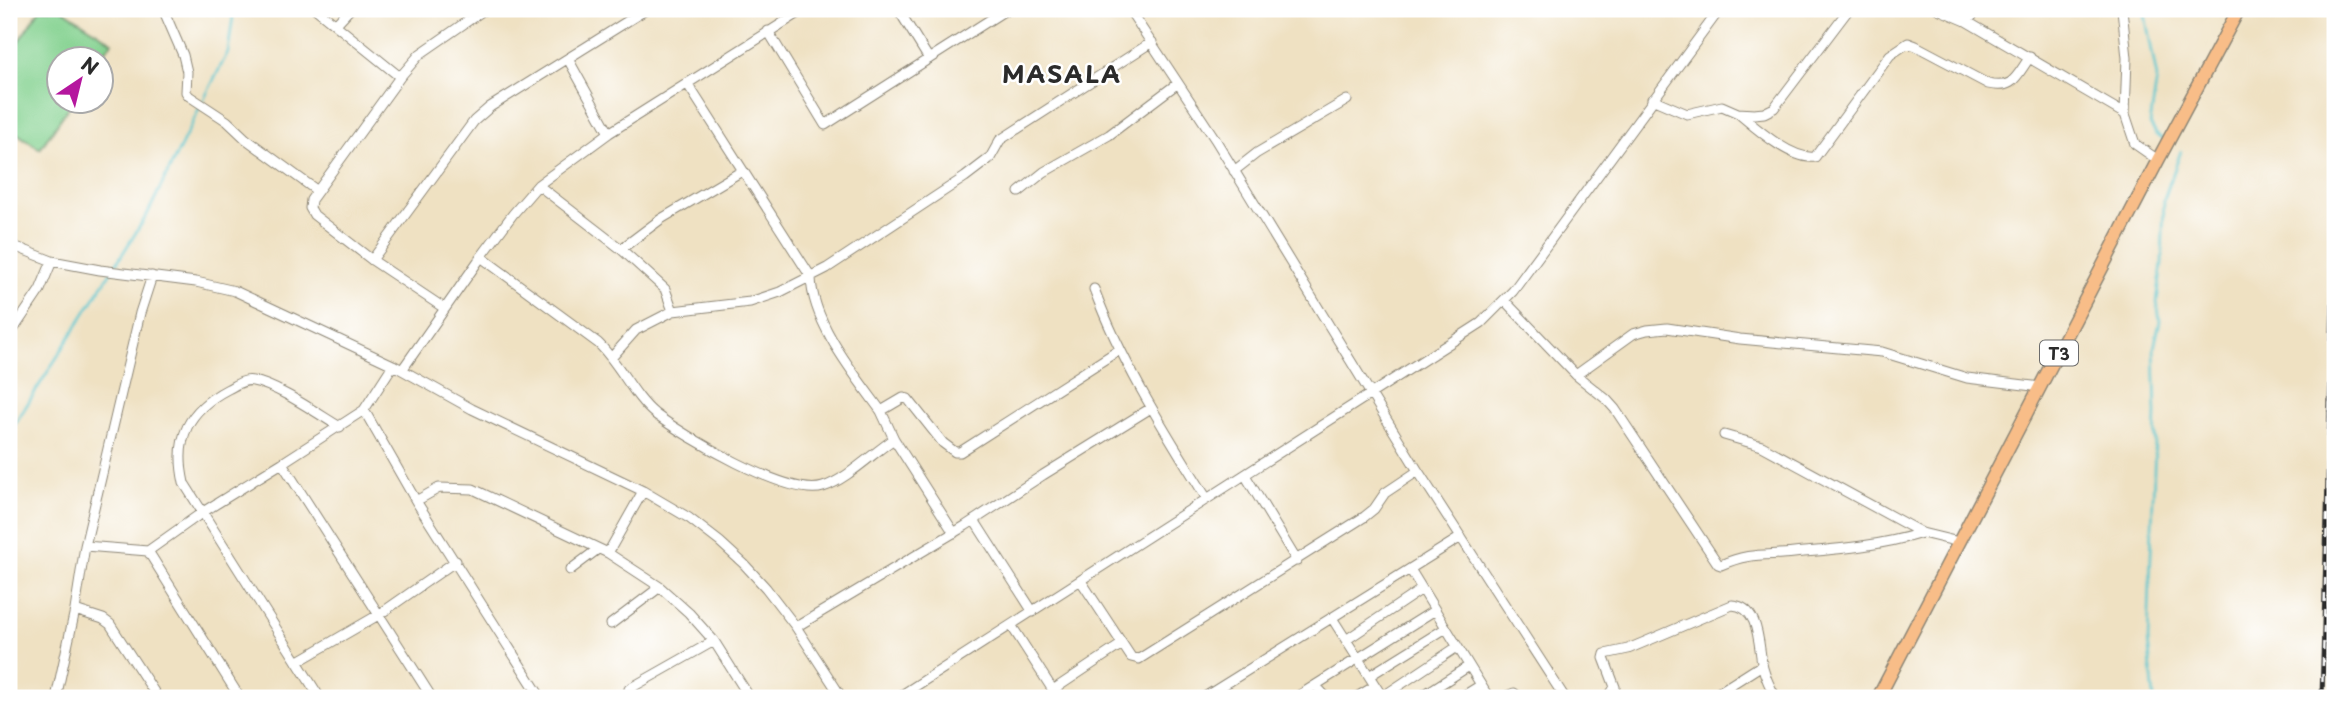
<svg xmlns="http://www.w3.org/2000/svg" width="2344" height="707" font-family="'Playpen Sans',sans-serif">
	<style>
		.green { fill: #83d18f; stroke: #577e5d; stroke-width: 2 }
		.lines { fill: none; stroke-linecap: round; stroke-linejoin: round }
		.stream { stroke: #58c5ce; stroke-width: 2.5 }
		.minor-casing { stroke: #8d8676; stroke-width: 11 }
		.highway-casing { stroke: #8d8676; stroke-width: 15 }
		.minor { stroke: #fff; stroke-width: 9 }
		.highway { stroke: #f8bd88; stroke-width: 12 }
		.rail-casing { stroke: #2b2b2b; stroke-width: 5 }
		.rail { stroke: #fff; stroke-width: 2.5; stroke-dasharray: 8; stroke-linecap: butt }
		.labels { text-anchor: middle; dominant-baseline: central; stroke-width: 5; stroke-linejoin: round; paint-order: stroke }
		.shield { fill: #fff; stroke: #6b6b6b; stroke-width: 2 }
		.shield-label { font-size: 16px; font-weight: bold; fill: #2b2b2b }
		.district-label { font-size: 24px; font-weight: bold; letter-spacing: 2px; fill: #2b2b2b; stroke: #fff }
	</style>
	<rect width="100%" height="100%" fill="#fff"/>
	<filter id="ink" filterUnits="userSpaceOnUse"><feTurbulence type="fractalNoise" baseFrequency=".0143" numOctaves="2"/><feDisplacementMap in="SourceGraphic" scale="14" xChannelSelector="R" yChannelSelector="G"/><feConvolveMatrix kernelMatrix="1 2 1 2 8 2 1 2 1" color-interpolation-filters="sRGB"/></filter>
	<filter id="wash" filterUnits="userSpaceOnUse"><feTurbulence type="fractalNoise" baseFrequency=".00686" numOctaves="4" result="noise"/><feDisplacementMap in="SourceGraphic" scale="28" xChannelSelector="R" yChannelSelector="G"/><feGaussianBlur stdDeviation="1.57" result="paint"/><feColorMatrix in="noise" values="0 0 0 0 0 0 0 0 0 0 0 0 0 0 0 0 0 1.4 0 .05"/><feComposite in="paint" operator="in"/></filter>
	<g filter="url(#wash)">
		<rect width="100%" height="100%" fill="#efe1c2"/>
		<path class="green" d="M40,9H62L112,42L100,59L60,60V102H72L40,149L9,128V56Z"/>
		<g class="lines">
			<path class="stream" d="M2144,9L2157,78L2150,124L2156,134L2165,141
				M203,101L228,52L234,9
				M9,440L11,430L147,215L200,107
				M2154,698L2148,640L2156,414L2154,348L2160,321L2157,302L2162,263L2164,199L2181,151"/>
		</g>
	</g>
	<g filter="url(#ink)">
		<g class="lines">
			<defs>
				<path id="minor" d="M163,9L183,55L187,72L186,92L189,96L227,121L246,139L316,190
					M316,9L400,77
					M898,9L929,59
					M1129,9L1215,139L1418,471L1565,698
					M1938,9L1966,21L2125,114L2135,144L2158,160
					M2122,9L2127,58L2125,114
					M1966,21L1980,9
					M336,24L350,9
					M768,31L825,125L1007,9
					M568,59L609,133
					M687,83L811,277C812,323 855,375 881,411
					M1652,99L1687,114L1722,106L1738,113L1754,114L1764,113L1774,108L1849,9
					M1738,113C1756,128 1791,160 1815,157L1890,55L1908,43L1916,46L1988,84C2014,90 2016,76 2030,57
					M1234,171L1257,153L1347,100
					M538,185L621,249L665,289L673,311
					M1019,192L1044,172L1109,135L1178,83
					M9,244L52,261L100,270L196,282L235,291L393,365L472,409L643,491L689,518L720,542L744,564L766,588L796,627L842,698
					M621,249L661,219L742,171
					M481,257L598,343C620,364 633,396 655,414C684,436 789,498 823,487C846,480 873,453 894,439
					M372,260L474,121L490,107L647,9
					M1094,289C1122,364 1165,431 1207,499
					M1504,300L1576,375L1606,399L1615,409L1718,564L1721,565C1749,552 1766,556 1794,553C1838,549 1880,546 1922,533
					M444,308L372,260L314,215L310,208L311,200L400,77L420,54L485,9
					M9,336L40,290L52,261
					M612,357L636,330L673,311L750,302L780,292L827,268L965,177L990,158L1000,140L1152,42
					M393,365L364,410L282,463L432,698
					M402,370L481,257L513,214L538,185L609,133L805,9
					M1576,375L1633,334L1647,330L1667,328L1740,339L1882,352L1967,378L2041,387
					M364,410L416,501L439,488L473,489L608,553L660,587L689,613L714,641L750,698
					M1724,435L1762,446L1922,533L1959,542
					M1245,475L1297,561
					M416,501L541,698
					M974,520L1033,612
					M954,533L894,439L881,411L903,398L908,399L943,443L955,452H960L1119,350
					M85,546L148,551L203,512L282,463
					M148,551L240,698
					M608,553L643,491
					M1410,569L1489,698
					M570,570L598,549
					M1081,581L1131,657L1139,659L1364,517L1374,509L1385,493L1418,471
					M75,610L103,619L110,624L158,698
					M1332,618L1383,698
					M611,624L660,587
					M1011,625L1058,698
					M796,627L965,526L1043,475L1151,408
					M1346,640L1422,589
					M297,662L380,614L456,561
					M1369,676L1446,628
					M1316,686L1327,698
					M629,689L714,641
					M1053,690L1122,644
					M1382,697L1457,647
					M56,698L75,610L85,546L140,313L152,276
					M320,698L184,483C174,438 188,410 228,389C236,385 244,379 253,381C277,385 318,414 340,427
					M897,698L1481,323L1513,291L1720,9
					M1203,698L1461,537
					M1295,698L1435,610
					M1355,698L1375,686
					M1419,698L1469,666
					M1460,698L1481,685
					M1502,698L1514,693L1520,698
					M1608,698L1615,687L1604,658L1605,654L1628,649L1732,605C1761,606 1758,648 1763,668C1766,679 1771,689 1776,698
					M1710,698L1762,665"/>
				<path id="highway" d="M1878,698L2158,160L2239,9"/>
			</defs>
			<use href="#minor" class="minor-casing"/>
			<use href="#highway" class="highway-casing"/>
			<use href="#minor" class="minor"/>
			<use href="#highway" class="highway"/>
			<defs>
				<path id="rail" d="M2322,698L2335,222"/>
			</defs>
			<use href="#rail" class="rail-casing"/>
			<use href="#rail" class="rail"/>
		</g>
	</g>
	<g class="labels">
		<rect class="shield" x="2040" y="340.5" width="38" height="25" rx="5"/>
		<g class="shield-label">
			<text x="2059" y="353">T3</text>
		</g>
		<g class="district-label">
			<text x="1062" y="73">MASALA</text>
		</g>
	</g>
	<rect width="2344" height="707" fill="none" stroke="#fff" stroke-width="35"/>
	<g transform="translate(80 80) rotate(35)"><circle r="33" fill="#ffffff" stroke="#aaaaaa" stroke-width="2"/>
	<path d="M0-5L12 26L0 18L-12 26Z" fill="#b5179e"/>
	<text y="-10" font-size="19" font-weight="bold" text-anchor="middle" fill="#2b2b2b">N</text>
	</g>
</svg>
